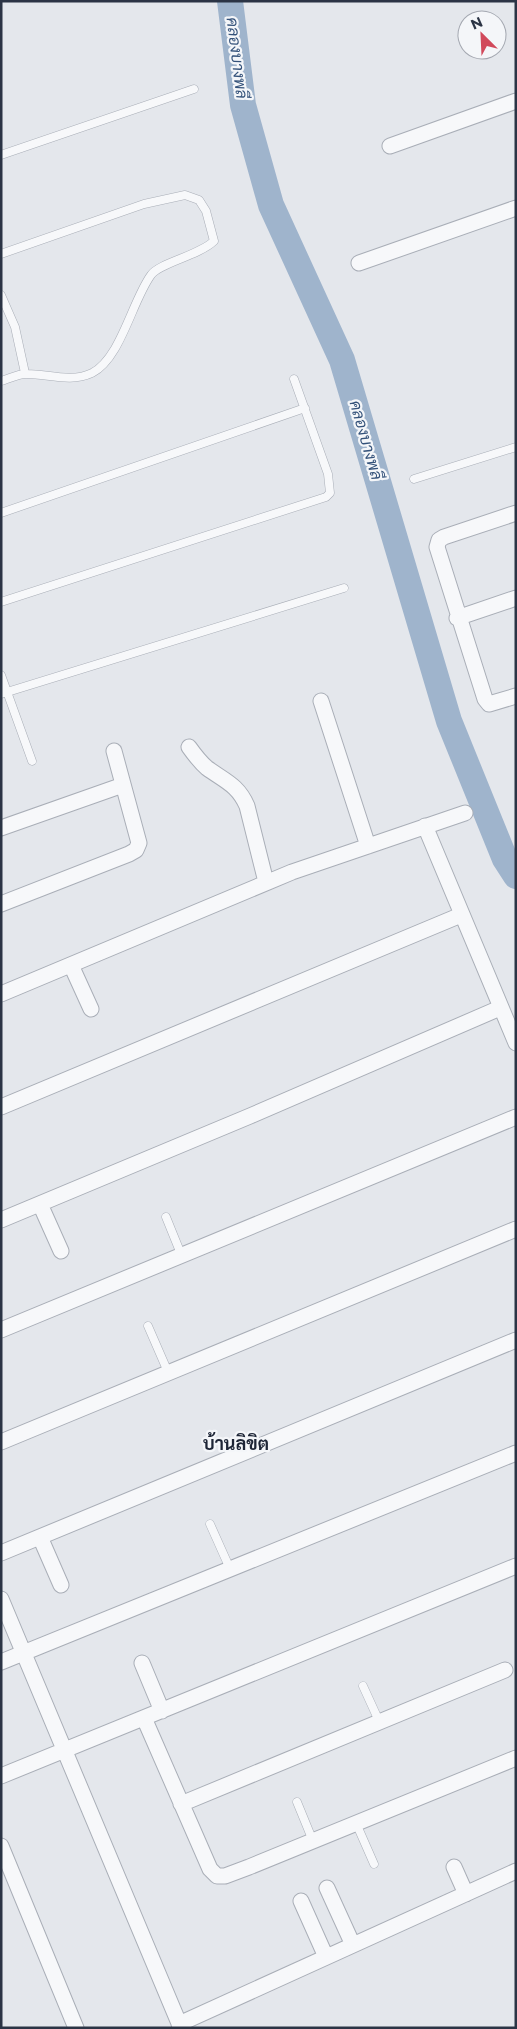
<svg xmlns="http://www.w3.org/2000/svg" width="517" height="2029" font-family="Montserrat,Sarabun,sans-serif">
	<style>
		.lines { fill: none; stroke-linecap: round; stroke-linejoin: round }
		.river { stroke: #9fb4cc; stroke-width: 26 }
		.service-casing { stroke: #a9aeb7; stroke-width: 9 }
		.minor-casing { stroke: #a9aeb7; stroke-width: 17 }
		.service { stroke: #f7f8fa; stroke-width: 8 }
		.minor { stroke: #f7f8fa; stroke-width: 15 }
		.labels { text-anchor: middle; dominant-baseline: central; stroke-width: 4.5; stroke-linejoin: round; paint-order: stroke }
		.water-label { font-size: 16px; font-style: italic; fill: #34527a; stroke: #f4f6f9 }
		.quarter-label { font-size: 18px; font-weight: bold; fill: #1d2536; stroke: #f4f6f9 }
	</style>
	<rect width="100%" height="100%" fill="#e4e7ec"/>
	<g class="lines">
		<path class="river" d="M230,1L243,105L271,205L342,360L449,721L505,859L516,876"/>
		<defs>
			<path id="service" d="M1,155L194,89
				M1,254L144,204L185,195L199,200L206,211L214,241C198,256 159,263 151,275C132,301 121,358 92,373C71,383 48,374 27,374C19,373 9,379 1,381
				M1,295L15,327L25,373
				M414,479L516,447
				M1,513L305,408
				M1,602L326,497L330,493L328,474L294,379
				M1,675L32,761
				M1,694L344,588
				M166,1217L181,1254
				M148,1326L168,1372
				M210,1524L231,1571
				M363,1686L379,1721
				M297,1802L313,1841
				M356,1823L374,1864"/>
			<path id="minor" d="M390,146L516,101
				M359,263L516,208
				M516,513L444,537L439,540L437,547L485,699L489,704L516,696
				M457,618L516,598
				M321,701L368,846
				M189,747C194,754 200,762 207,768C225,781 238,785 247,806L266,882
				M425,826L516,1043
				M1,828L123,785
				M1,904L129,854L136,850L139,843L114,751
				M71,965L91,1009
				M1,994L292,872L465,813
				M1,1107L461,915
				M40,1204L61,1251
				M1,1220L250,1116L500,1008
				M1,1330L516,1117
				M1,1442L516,1229
				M40,1537L61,1585
				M1,1553L516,1340
				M1,1599L181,2028
				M1,1662L516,1453
				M142,1663L162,1711
				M144,1718L210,1869L217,1876H225L249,1867L516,1758
				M1,1776L516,1566
				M181,1804L505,1670
				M1,1846L76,2028
				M454,1867L466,1894
				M327,1888L353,1945
				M301,1901L326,1957
				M179,2024L516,1871"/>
		</defs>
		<use href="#service" class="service-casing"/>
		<use href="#minor" class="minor-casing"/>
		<use href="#service" class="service"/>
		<use href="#minor" class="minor"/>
	</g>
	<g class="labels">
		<g class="water-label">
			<text transform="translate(237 58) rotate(83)">คลองบางพลี</text>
			<text transform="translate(366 440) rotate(74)">คลองบางพลี</text>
		</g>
		<g class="quarter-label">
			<text x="236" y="1444">บ้านลิขิต</text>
		</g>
	</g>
	<rect width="517" height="2029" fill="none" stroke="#2b3445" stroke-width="5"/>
	<g transform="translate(482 35) rotate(336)"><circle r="24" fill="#f4f6f9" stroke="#a4a8b1"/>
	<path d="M0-4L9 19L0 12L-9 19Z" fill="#d1495b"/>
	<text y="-8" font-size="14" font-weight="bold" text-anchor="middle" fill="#2b3445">N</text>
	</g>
</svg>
